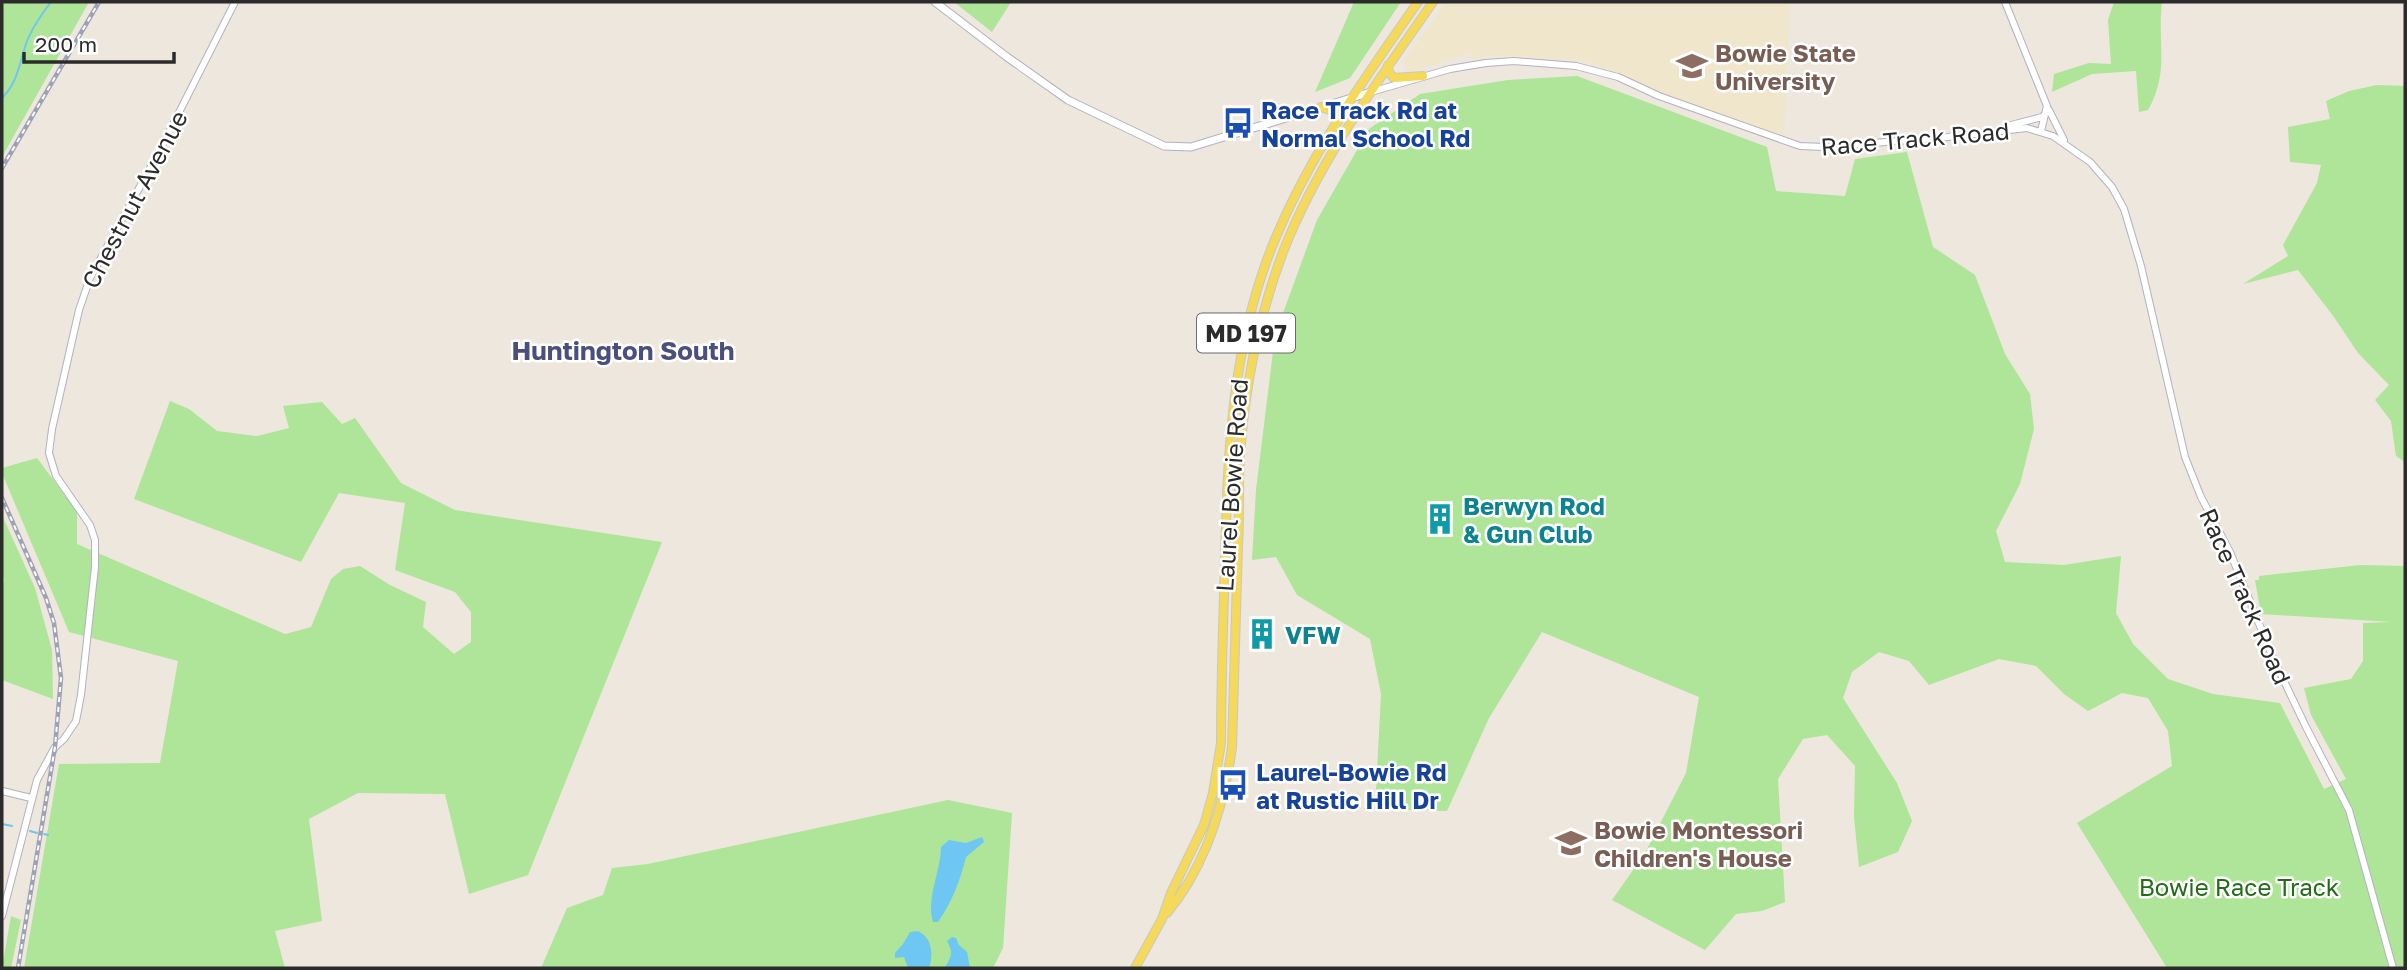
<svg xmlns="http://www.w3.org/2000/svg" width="2407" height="970" font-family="'Golos Text',sans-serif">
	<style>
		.education { fill: #efe6cc }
		.green { fill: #aee598 }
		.water { fill: #6ec7f2 }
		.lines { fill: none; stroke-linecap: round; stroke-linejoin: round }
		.stream { stroke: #6ec7f2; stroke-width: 2 }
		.tertiary-casing { stroke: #b1b2bf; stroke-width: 8 }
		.secondary-casing { stroke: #b1b2bf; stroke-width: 9 }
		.primary-casing { stroke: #c8c8c8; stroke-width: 10 }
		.tertiary { stroke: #fff; stroke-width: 6 }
		.secondary { stroke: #fff; stroke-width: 7 }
		.primary { stroke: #f4d95b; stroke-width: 8 }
		.rail-casing { stroke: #9fa1b6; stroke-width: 4.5 }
		.rail { stroke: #fff; stroke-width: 2; stroke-dasharray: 5; stroke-linecap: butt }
		.labels { text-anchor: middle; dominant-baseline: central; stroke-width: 5; stroke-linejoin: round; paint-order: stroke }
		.shield { fill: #fff; stroke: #6b6b6b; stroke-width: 2 }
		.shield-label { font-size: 23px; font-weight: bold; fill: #2b2b2b }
		.education-label { font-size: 24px; font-weight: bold; fill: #785e54; stroke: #fff; text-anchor: start }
		.transit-label { font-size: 24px; font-weight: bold; fill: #164399; stroke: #fff; text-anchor: start }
		.street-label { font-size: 24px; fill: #2b2b2b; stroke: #fff }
		.culture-label { font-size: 24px; font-weight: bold; fill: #0d838f; stroke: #fff; text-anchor: start }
		.park-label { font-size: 24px; fill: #256b19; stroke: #fff }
		.neighbourhood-label { font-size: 26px; font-weight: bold; fill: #4a507d; stroke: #fff }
	</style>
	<rect width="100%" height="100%" fill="#ede7dd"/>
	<path class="education" d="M1446,2H1790L1784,136L1664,96L1610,69L1582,61L1501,55L1472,59L1470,53L1410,72L1404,62Z"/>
	<path class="green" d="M2,2H89L2,157Z
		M954,2H1011L992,32Z
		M1354,2H1401L1350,78L1315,92Z
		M2114,2H2162C2157,43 2170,71 2148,110L2139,112L2136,71L2092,74L2052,92L2054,74L2089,63L2111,64L2108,20Z
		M1577,76L1767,147L1776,191L1845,196L1855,159L1907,152L1933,247L1975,275L2005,354L2030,394L2034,429L2020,484L1996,531L2005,562L2064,565L2121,556L2116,613L2133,644L2168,679L2213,694L2280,703L2324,789L2346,779L2311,715L2304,688L2351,679L2363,661V623L2392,622L2261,614L2255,580H2259V576L2361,565L2405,566V968H2167L2077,823L2172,766L2168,731L2148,698L2122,693L2088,711L2064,694L2036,666L1999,659L1929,685L1909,661L1879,652L1852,672L1843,698L1897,783L1912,821L1898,852L1859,867L1854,817L1855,766L1827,735L1803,739L1778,779L1785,902L1762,911L1736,914L1705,950L1612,900L1645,853L1686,773L1699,697L1542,632L1489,718L1447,811L1375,809L1381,694L1370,639L1297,595L1276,557L1252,560L1256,490L1275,335L1317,220L1369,129L1420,94L1508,80Z
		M2377,85L2405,86V462L2396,456L2391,421L2375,400L2389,385L2358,353L2334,317L2298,270L2243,284L2288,256L2283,245L2317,183L2321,165L2290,162L2288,127L2330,119L2326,101L2349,91Z
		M170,401L189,409L217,431L257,436L289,428L283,406L322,402L342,424L355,418L401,483L455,510L662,542L528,875L469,894L445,794L358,793L309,819L322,921L275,931L285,968H24L59,764L160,763L178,661L69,632L2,473V468L37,458L77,512V544L285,634L311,627L331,579L343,569L360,566L390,585L426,602L423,627L454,654L471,642V612L455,592L395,570L405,503L339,493L301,562L134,499Z
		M2,515L35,588L52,650L53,699L2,680V592L4,579L2,578Z
		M948,800L1012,813L1003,948L993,968H541L567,908L603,895L612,868L648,864Z
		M11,916L21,920L11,968H2Z"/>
	<path class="water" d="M982,837L984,842L966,857C960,881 952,902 938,922H933C926,897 941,871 941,847L949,840L966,843Z
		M918,931C932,938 934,954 929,968H908L904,957L895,958V953L903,944L910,932Z
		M952,937L956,938L959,945L967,952L970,968H945C951,956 954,954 947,941Z"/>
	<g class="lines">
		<path class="stream" d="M2,98C17,83 19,66 25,47C30,30 41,15 51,2
			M2,824L12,826
			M30,831L37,833
			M44,834L48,835"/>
		<defs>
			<path id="tertiary" d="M2005,2L2047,106L2041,131
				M1371,92L1450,69L1486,63L1514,61L1576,66L1618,77L1659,96L1800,146L1824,147L1948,137L2027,128L2053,136L2090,162L2112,187L2124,209L2141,266L2185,457L2201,497L2230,552L2273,658L2306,727L2349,810L2393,968
				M2049,110L2064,140
				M2011,125L2042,117L2046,113
				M2,791L31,798
				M2,916L37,780L55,747L64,739L76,721L81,695L95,567V540L90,525L56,476L49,453L52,429L79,310L90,278L161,148L235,2"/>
			<path id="secondary" d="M935,2L1007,57L1068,100L1164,146L1191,147L1371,92"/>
			<path id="primary" d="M1388,65L1389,73L1394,78L1423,76
				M1321,107C1331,109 1334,112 1338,122
				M1167,913C1205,867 1224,806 1232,747C1234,680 1236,613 1238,545C1240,515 1238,485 1240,455C1245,387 1259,316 1283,252C1318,162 1378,81 1433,2
				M1135,968L1162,919L1171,893L1204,825L1213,793L1221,743C1221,683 1223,624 1225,564C1227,452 1232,341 1276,237C1311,153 1366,76 1418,2"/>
		</defs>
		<use href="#tertiary" class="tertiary-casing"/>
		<use href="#secondary" class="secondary-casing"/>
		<use href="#primary" class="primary-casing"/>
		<use href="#tertiary" class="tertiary"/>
		<use href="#secondary" class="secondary"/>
		<use href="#primary" class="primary"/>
		<defs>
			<path id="rail" d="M2,168L99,2
				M2,498L46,598L54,623L61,678L55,747L18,968"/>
		</defs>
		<use href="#rail" class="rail-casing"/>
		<use href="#rail" class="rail"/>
	</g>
	<defs>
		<symbol id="university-bare" viewBox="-9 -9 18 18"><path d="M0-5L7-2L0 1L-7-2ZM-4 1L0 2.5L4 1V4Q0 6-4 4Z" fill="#8d6e63" stroke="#fff" stroke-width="2.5" paint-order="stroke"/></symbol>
		<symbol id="bus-bare" viewBox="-9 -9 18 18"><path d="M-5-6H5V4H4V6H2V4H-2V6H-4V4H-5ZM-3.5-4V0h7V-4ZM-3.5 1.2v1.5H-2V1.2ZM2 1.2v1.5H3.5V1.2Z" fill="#1a4fb4" stroke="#fff" stroke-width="2.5" paint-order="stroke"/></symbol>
		<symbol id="building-bare" viewBox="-9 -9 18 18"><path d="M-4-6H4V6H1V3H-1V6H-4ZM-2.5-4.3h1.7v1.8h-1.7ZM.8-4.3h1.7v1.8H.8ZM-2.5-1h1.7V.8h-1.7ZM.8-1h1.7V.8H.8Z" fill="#0f9aa8" stroke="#fff" stroke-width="2.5" paint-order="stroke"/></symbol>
		<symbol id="school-bare" viewBox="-9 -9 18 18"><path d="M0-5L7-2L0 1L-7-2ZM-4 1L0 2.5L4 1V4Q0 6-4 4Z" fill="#8d6e63" stroke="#fff" stroke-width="2.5" paint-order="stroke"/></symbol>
	</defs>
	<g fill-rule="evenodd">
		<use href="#university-bare" x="1670" y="44" width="44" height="44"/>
		<use href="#bus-bare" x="1216" y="101" width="44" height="44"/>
		<use href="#building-bare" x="1418" y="497" width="44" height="44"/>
		<use href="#building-bare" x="1240" y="612" width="44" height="44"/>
		<use href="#bus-bare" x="1211" y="763" width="44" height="44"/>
		<use href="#school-bare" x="1549" y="821" width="44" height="44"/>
	</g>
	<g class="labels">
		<rect class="shield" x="1197" y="313.5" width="98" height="39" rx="5"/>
		<g class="shield-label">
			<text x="1246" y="333">MD 197</text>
		</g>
		<g class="education-label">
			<text x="1715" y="52">Bowie State<tspan x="1715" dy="28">University</tspan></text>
			<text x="1594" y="829">Bowie Montessori<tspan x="1594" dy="28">Children's House</tspan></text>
		</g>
		<g class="transit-label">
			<text x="1261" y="109">Race Track Rd at<tspan x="1261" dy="28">Normal School Rd</tspan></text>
			<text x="1256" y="771">Laurel-Bowie Rd<tspan x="1256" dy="28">at Rustic Hill Dr</tspan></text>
		</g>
		<g class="street-label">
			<text transform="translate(1915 138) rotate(-5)">Race Track Road</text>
			<text transform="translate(134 199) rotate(-62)">Chestnut Avenue</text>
			<text transform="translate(1231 485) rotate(-86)">Laurel Bowie Road</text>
			<text transform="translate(2246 596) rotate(66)">Race Track Road</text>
		</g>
		<g class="culture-label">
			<text x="1463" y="505">Berwyn Rod<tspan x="1463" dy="28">&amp; Gun Club</tspan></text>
			<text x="1285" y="634">VFW</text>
		</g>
		<g class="park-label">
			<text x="2239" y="886">Bowie Race Track</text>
		</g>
		<g class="neighbourhood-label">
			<text x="623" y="350">Huntington South</text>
		</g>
	</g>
	<rect width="2407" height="970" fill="none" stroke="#2b2b2b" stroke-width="7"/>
	<path d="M24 52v10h150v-10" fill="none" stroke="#2b2b2b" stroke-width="3.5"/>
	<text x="35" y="52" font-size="21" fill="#2b2b2b" stroke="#ffffff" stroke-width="5" paint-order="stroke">200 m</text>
</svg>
